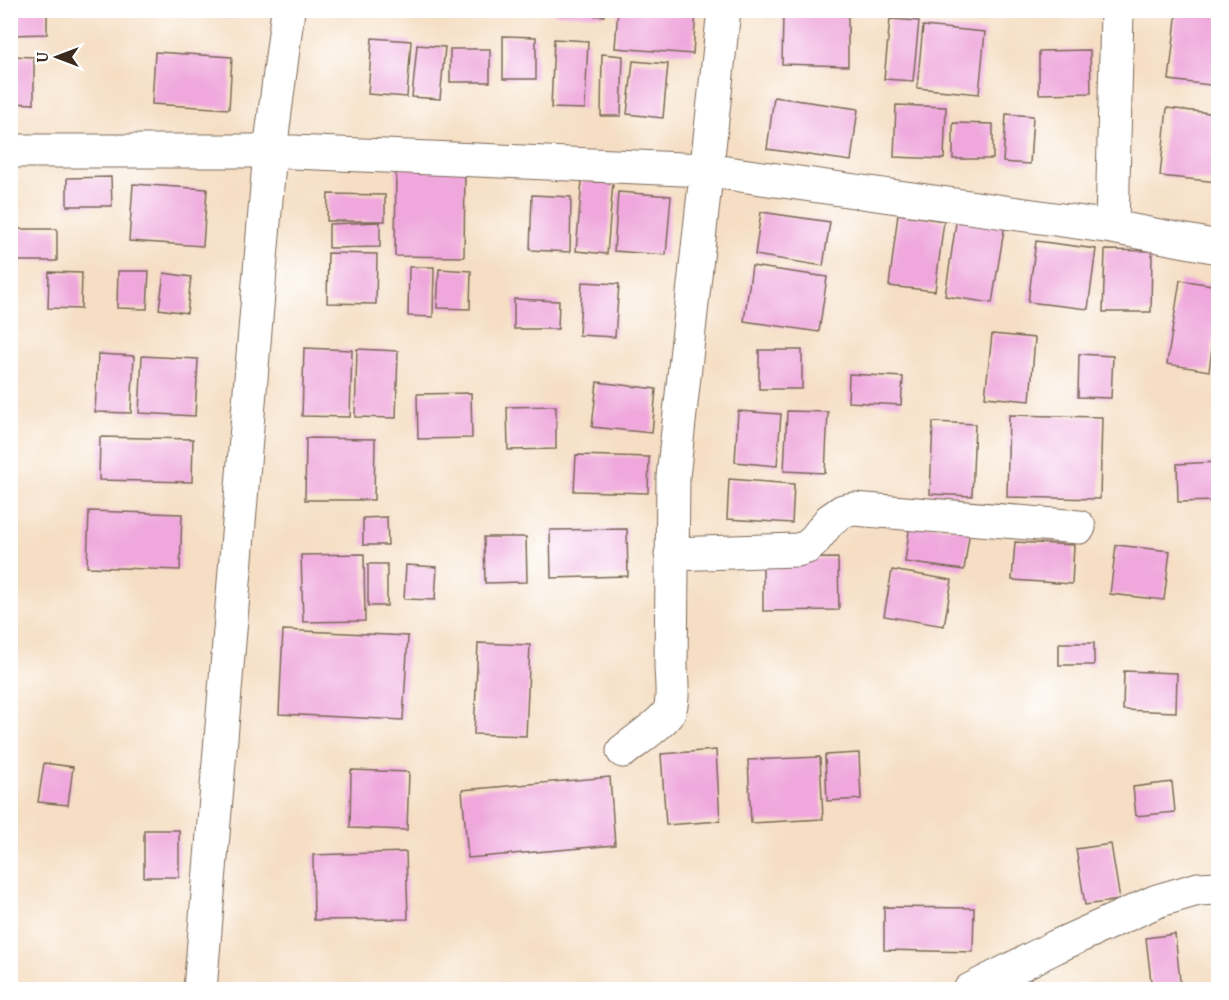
<svg xmlns="http://www.w3.org/2000/svg" width="1229" height="1000" font-family="'Gentium Book Plus',serif">
	<style>
		.building { fill: #efa7dc }
		.lines { fill: none; stroke-linecap: round; stroke-linejoin: round }
		.minor-casing { stroke: #7c6958; stroke-width: 35 }
		.minor { stroke: #fff; stroke-width: 33 }
	</style>
	<rect width="100%" height="100%" fill="#fff"/>
	<filter id="ink" filterUnits="userSpaceOnUse"><feTurbulence type="fractalNoise" baseFrequency=".0167" numOctaves="2"/><feDisplacementMap in="SourceGraphic" scale="12" xChannelSelector="R" yChannelSelector="G"/><feConvolveMatrix kernelMatrix="1 2 1 2 8 2 1 2 1" color-interpolation-filters="sRGB"/></filter>
	<filter id="wash" filterUnits="userSpaceOnUse"><feTurbulence type="fractalNoise" baseFrequency=".008" numOctaves="4" result="noise"/><feDisplacementMap in="SourceGraphic" scale="24" xChannelSelector="R" yChannelSelector="G"/><feGaussianBlur stdDeviation="1.35" result="paint"/><feColorMatrix in="noise" values="0 0 0 0 0 0 0 0 0 0 0 0 0 0 0 0 0 1.4 0 .05"/><feComposite in="paint" operator="in"/></filter>
	<g filter="url(#wash)">
		<rect width="100%" height="100%" fill="#f5dec3"/>
		<g id="blocks">
			<path class="building" d="M10,10H47V34L10,35Z
				M189,10H235L234,16L188,13Z
				M554,10H605L604,16L554,14Z
				M618,10H696L693,54L615,48Z
				M1177,10H1218V86L1169,80Z
				M783,13L848,14V66L782,64Z
				M890,19L919,21L913,81L884,79Z
				M923,26L985,32L979,94L917,88Z
				M503,36L536,37V79H503Z
				M372,38L411,41L407,97L368,94Z
				M554,39L588,41L585,109L551,108Z
				M417,45L445,47L440,99L412,97Z
				M450,49H490V82H450Z
				M1090,50L1091,93L1039,94V51Z
				M155,52L232,57L229,109L152,104Z
				M602,54L623,56L621,116H601Z
				M10,56L34,57V104L10,103Z
				M633,61L668,64L663,118L627,114Z
				M774,97L858,109L851,161L767,149Z
				M896,105L946,107L944,159L894,157Z
				M1167,108L1218,114V182L1160,176Z
				M1006,114L1033,116L1030,164L1003,162Z
				M953,123L993,124V159H953Z
				M396,167L465,168L464,257L395,256Z
				M111,177L112,206H67V178Z
				M582,181L613,183L607,254L576,251Z
				M133,184L207,189L203,246L129,241Z
				M618,192L671,196L666,255L614,251Z
				M328,194L385,195V221H327Z
				M532,195L571,197L570,252L530,250Z
				M761,212L830,222L823,266L755,255Z
				M898,214L944,221L935,291L889,286Z
				M957,216L1005,224L992,303L945,296Z
				M380,222V247L329,248V224Z
				M10,229H57V261H10Z
				M1036,241L1096,249L1088,309L1028,302Z
				M1105,250L1152,251L1151,312H1103Z
				M328,253L377,254L376,304L327,303Z
				M752,266L827,277L819,332L744,321Z
				M409,267H434L433,317L408,316Z
				M439,269L471,271L470,309L437,308Z
				M118,271H149L147,309L117,308Z
				M49,272L82,273L81,309L48,308Z
				M164,273L191,277L187,313L159,309Z
				M1180,280L1218,286V305L1209,371L1167,364Z
				M582,282L619,284L615,337L579,335Z
				M514,299L559,301L558,329H514Z
				M992,334L1035,338L1030,401L985,397Z
				M304,348L352,350L350,417L302,416Z
				M357,349L398,351L396,418L355,417Z
				M759,350H802V389H759Z
				M98,354L134,356L131,413L95,412Z
				M1079,354L1113,356L1111,398L1078,397Z
				M142,356L198,359L195,416L139,413Z
				M849,374L903,377L901,405L848,402Z
				M597,382L656,389L652,433L592,427Z
				M471,393L472,438L418,439L417,394Z
				M556,406V449L508,450L507,407Z
				M738,411L781,414L777,466L735,462Z
				M787,411L828,412L825,473L784,471Z
				M1009,415L1102,417L1100,499L1007,497Z
				M933,422L975,424L972,496L930,494Z
				M100,437L193,439L192,482L99,480Z
				M306,438L375,439L374,500H305Z
				M576,455L649,457L648,493L574,491Z
				M1218,462V501L1178,502L1177,464Z
				M729,479L794,484L792,523L727,519Z
				M89,511L182,514L180,570L87,567Z
				M387,517L388,545H363V518Z
				M910,523L970,530L964,570L905,562Z
				M627,529L628,576L551,578L550,530Z
				M484,537H526L527,582L485,583Z
				M1015,542L1074,545L1072,584L1012,580Z
				M1116,545L1170,551L1164,600L1110,594Z
				M364,554L365,621L303,622L301,555Z
				M838,558L839,610L763,611V559Z
				M368,564H387V606H368Z
				M406,565L437,567L435,600L404,599Z
				M892,570L952,580L944,626L884,616Z
				M283,630L408,636L403,720L279,714Z
				M478,643L530,645L526,736L474,734Z
				M1059,643H1094V665H1059Z
				M1124,671L1177,673L1176,712L1123,710Z
				M716,750L720,821L666,825L661,754Z
				M859,753L861,799L827,801L825,755Z
				M820,757L823,819L751,823L748,760Z
				M44,763L73,767L68,805L38,802Z
				M351,770L409,772L407,830L350,828Z
				M610,777L615,845L468,858L462,790Z
				M1172,782L1175,812L1136,816L1133,787Z
				M144,830H179V877H144Z
				M1111,844L1120,900L1085,905L1076,849Z
				M406,852L408,919L314,920L313,855Z
				M884,907L974,908L973,952L884,950Z
				M1175,934L1181,990H1152L1146,938Z"/>
		</g>
	</g>
	<g filter="url(#ink)">
		<use href="#blocks" fill-opacity="0" stroke="#7c6958" stroke-width="1.5"/>
		<g class="lines">
			<defs>
				<path id="minor" d="M10,151H270L705,170L1112,227L1218,247
					M1112,227L1117,10
					M671,554L797,550L807,547L812,543L830,520L843,511L854,509L1079,527
					M623,751C633,743 662,723 668,713C675,702 671,678 671,665L673,477L724,10
					M200,990L270,151L288,10
					M970,990L1055,947L1157,901L1198,889L1218,888"/>
			</defs>
			<use href="#minor" class="minor-casing"/>
			<use href="#minor" class="minor"/>
		</g>
	</g>
	<rect width="1229" height="1000" fill="none" stroke="#fff" stroke-width="36"/>
	<g transform="translate(57 57) rotate(270)" stroke="#ffffff" stroke-width="4.5" paint-order="stroke">
	<path d="M0-4.5L10 22L0 15L-10 22Z" fill="#3b2a1e"/>
	<text y="-9" font-size="16" font-weight="bold" text-anchor="middle" fill="#3b2a1e">U</text>
	</g>
</svg>
